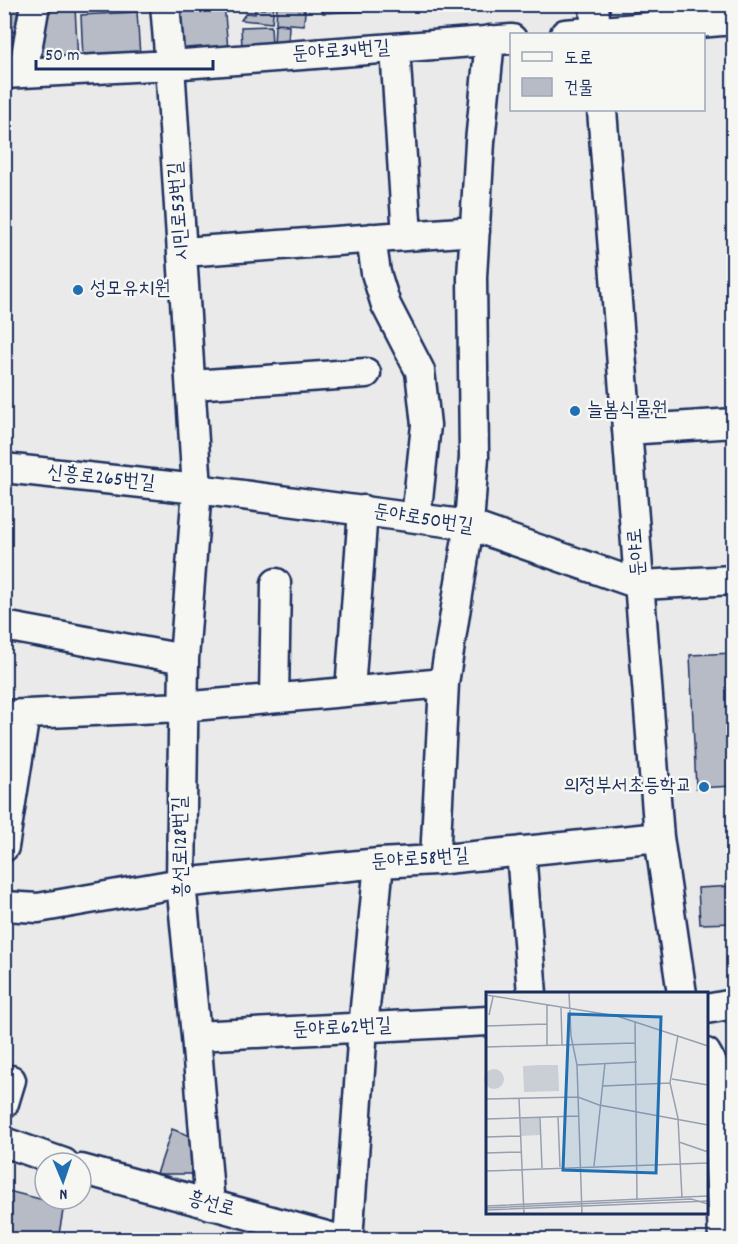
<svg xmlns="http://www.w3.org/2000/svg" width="738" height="1244" font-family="Dekko,'Poor Story',sans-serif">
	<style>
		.building { fill: #b6bbc6; stroke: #1b2f5e; stroke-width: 1.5 }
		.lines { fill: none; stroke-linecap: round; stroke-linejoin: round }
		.minor-casing { stroke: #1b2f5e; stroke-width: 33 }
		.minor { stroke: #f6f6f2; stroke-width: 28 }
		.poi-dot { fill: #1f6fb2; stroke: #f6f6f2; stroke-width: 2 }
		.labels { text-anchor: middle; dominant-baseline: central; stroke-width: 5; stroke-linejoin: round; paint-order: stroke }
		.street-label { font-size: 20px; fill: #1b2f5e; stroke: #f6f6f2 }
		.poi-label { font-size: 20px; fill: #1b2f5e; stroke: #f6f6f2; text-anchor: start }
		.inset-road { fill: none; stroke: #979fb1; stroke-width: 1.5 }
		.view { fill: #1f6fb2; fill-opacity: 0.15; stroke: #1f6fb2; stroke-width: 3 }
		.inset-edge { fill: none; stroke: #1b2f5e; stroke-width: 3 }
	</style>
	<rect width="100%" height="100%" fill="#e9eae9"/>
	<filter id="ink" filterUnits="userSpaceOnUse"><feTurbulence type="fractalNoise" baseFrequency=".0167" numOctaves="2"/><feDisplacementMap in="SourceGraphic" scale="12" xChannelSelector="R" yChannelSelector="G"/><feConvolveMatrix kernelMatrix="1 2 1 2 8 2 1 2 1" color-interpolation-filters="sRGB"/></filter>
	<g filter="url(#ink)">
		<path class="building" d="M4,4L20,5L14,32L4,30Z
			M174,4H224L228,49L177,52Z
			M265,4H274L272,23L241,20L246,13L255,14V8L264,9Z
			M277,4L299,5L305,11L304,25L276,23Z
			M323,4H440V8L323,13Z
			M75,8L78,62L32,64L38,10Z
			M137,12L140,56L83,59L81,15Z
			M275,25L289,26L288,46H274Z
			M271,26L272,46L242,47L241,27Z
			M4,36H16V56L4,66Z
			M734,653V786L696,788L690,655Z
			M734,886V923L700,924L698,888Z
			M172,1129L190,1136L191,1174H157Z
			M4,1190L64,1205L58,1240H4Z"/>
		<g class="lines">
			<defs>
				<path id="minor" d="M165,4L170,65L197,489L184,659L181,883L196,1036L210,1205
					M594,4L596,34
					M565,34L734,20
					M395,48L407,236
					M23,73L35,4
					M4,74L170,65L512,39
					M602,110L659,837L682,994
					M371,238L376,273L386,305L420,371L426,425L416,518
					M183,252L475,231
					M192,385L366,373
					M627,430L734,423
					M4,468L197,489L469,525L641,585L734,580
					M4,626L184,659
					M350,691L363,510
					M274,698L276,583
					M4,715L182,707L444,683
					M4,847L25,714
					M521,851L532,994
					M435,860L444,683L469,525L474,457L472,277L480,142L490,40
					M4,906L38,908L181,883L379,863L435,860L659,837
					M706,1009L734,1004
					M196,1036L488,1021
					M706,1053L716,1071L723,1240
					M4,1103L11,1080
					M4,1142L64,1163
					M81,1169L341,1240
					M348,1240L363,1028L379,863"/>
			</defs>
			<use href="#minor" class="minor-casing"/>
			<use href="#minor" class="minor"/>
		</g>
	</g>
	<g class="poi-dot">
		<circle cx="78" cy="290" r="6"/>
		<circle cx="575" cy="411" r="6"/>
		<circle cx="704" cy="787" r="6"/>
	</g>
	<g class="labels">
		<g class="street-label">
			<text transform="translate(341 52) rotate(-4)">둔야로34번길</text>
			<text transform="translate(180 211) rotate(-94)">시민로53번길</text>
			<text transform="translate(101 479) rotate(6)">신흥로265번길</text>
			<text transform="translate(423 520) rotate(9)">둔야로50번길</text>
			<text transform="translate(638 552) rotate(-95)">둔야로</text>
			<text transform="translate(182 847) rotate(-91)">흥선로128번길</text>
			<text transform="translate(420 860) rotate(-4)">둔야로58번길</text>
			<text transform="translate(342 1029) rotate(-3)">둔야로62번길</text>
			<text transform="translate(211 1205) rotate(15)">흥선로</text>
		</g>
		<g class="poi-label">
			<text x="90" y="290">성모유치원</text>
			<text x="587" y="411">늘봄식물원</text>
			<text x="692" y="787" text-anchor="end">의정부서초등학교</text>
		</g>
	</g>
	<g transform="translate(486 992)">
		<rect width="222" height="222" fill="#e9eae9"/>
		<path d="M55,73H72L73,99L38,100L37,74ZM-2 87a10 10 0 1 1 20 0a10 10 0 1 1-20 0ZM34,126H54V143L34,144Z" fill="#caced5"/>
		<path class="inset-road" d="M83,0L85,44L91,73L96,222M0,3L131,24L222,54M61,13V54M75,16L76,53M3,23L7,5M149,29L151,207M0,34L61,32M192,43L184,91L192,126L196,206M0,55L149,51M91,73L151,70M186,87L222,93M117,94L184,91M33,106L38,222M0,107L92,105L113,113L222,133M72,125L74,175M54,126L56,176M0,127L93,124M0,145L34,144M193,150L222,160M0,161L35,160M108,174L119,71M0,179L222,171M0,214L222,204M0,216L205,207L222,212M0,218L222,209"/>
		<path class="view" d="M83,22L175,25L170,181L77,178Z"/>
		<rect width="222" height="222" class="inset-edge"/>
	</g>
	<rect width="738" height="1244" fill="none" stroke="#f6f6f2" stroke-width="24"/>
	<rect x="12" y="12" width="714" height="1220" fill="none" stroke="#1b2f5e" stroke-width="2" filter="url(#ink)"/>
	<rect x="510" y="33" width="195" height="78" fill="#f6f6f2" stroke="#9ea6b7" stroke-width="1.5"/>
	<rect x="522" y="52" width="30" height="9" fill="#f6f6f2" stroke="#9ea6b7" stroke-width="1.5"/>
	<text x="564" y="63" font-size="18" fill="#1b2f5e">도로</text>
	<rect x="522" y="78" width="30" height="18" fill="#b6bbc6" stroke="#9ea6b7" stroke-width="1.5"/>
	<text x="564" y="93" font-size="18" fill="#1b2f5e">건물</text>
	<g transform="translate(63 1181) rotate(178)"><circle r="28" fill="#f6f6f2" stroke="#9ea6b7" stroke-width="1.5"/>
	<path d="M0-4.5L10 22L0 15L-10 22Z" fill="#1f6fb2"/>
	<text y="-9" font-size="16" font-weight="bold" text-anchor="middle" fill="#1b2f5e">N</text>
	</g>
	<path d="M36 60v9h177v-9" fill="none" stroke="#1b2f5e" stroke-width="3"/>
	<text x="45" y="60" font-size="18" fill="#1b2f5e" stroke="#f6f6f2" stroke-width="4.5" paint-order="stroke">50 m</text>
</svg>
